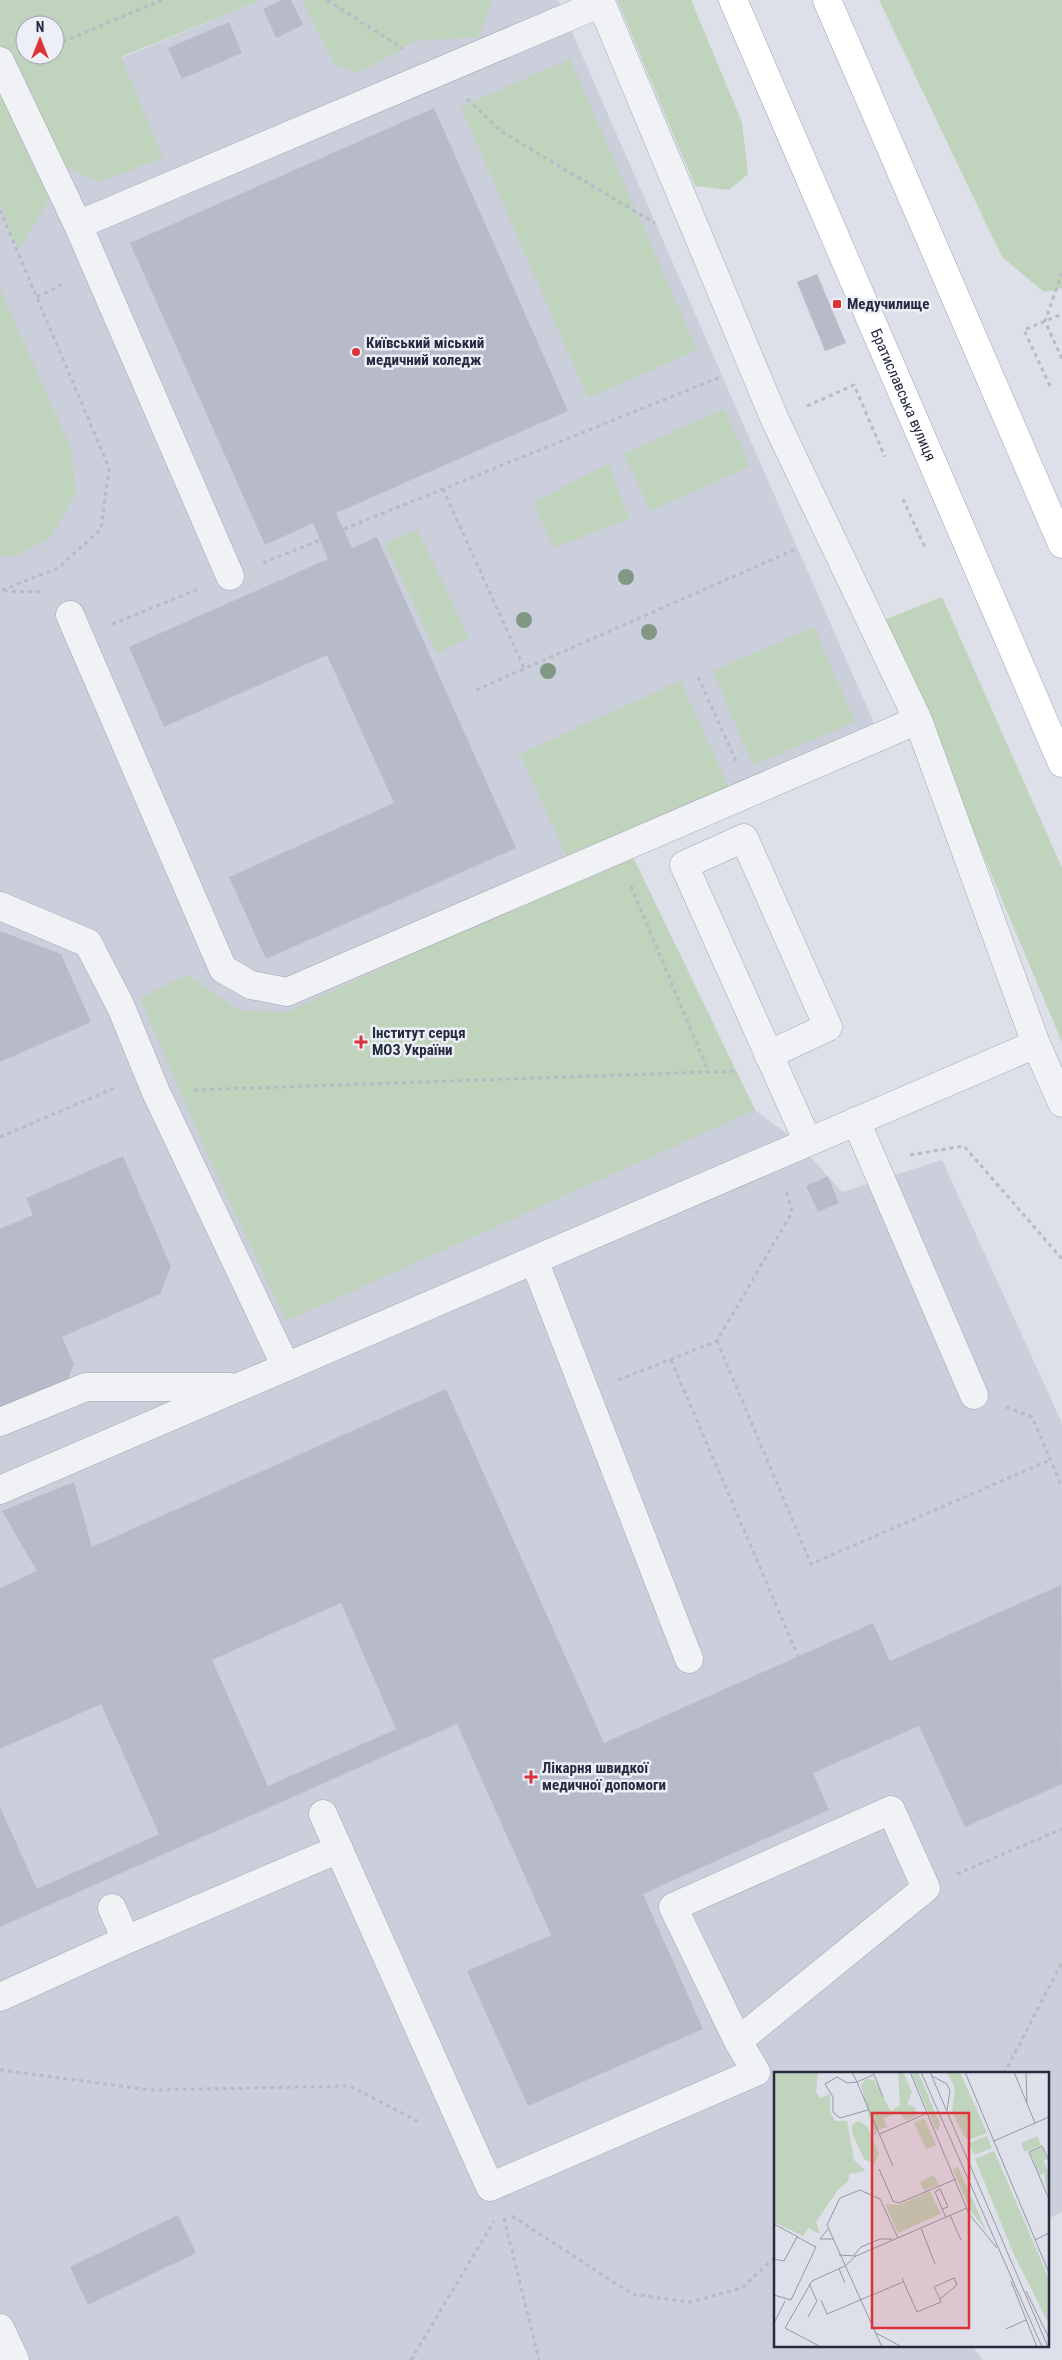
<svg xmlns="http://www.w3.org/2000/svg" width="1062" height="2360" font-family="'Roboto Condensed',sans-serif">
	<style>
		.built { fill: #cbcfdb }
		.green { fill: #c0d3bd; fill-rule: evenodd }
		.building { fill: #b7bbc9; fill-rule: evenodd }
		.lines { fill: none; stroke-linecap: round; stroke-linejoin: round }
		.minor-casing { stroke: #a2a6b3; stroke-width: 29 }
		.major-casing { stroke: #9ba3b6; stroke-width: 29 }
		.path { stroke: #b7bbc3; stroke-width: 3; stroke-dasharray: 4 4; stroke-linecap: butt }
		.minor { stroke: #f0f2f6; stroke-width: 28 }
		.major { stroke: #fff; stroke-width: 28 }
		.tree { fill: #809884 }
		.poi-dot { fill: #dc333a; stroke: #eceff6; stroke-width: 2 }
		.labels { text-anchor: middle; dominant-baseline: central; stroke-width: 5; stroke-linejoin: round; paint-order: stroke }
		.poi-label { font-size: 15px; font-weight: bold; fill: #252c41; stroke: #eceff6; text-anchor: start }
		.street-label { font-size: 15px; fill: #252c41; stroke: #eceff6 }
		.inset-road { fill: none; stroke: #9398a6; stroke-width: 1 }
		.view { fill: #dc333a; fill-opacity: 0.15; stroke: #dc333a; stroke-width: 2.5 }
		.inset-edge { fill: none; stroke: #252c41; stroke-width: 2.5 }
	</style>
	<rect width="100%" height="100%" fill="#dde0e9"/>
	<path class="built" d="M261,0H558L884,746L631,853L755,1110L794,1139L842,1192L942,1160L1062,1423V2212L1048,2219V2074H776V2346H972L983,2360H0V71L30,96Z"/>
	<path class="green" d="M0,0H261L121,57L163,158L98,182L68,168L18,251L0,202ZM25,25H55V55H25Z
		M302,0H492L479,37L416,41L358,73L334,63Z
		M617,0H691L742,122L748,174L729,190L695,186Z
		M879,0H1062V288L1044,292L1002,257Z
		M570,59L697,350L588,398L461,107Z
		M0,289L71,449L76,493L51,537L15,556H0Z
		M724,409L750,466L650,511L624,454Z
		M609,463L629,519L554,547L533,503Z
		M417,529L469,638L437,653L385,544Z
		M942,597L1062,868V1042L884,620Z
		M814,627L855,722L753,765L713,671Z
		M680,681L729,787L569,861L520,754Z
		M631,853L755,1110L286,1321L206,1151L140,998L188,975L240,1011L287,1012Z"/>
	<path class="building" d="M281,0H291L303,25L276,38L263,9Z
		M229,22L242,53L182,79L168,48Z
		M434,108L568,411L336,513L352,548L377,537L516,848L266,959L229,877L394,803L327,655L164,727L129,647L328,559L313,523L265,545L130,243Z
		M817,274L846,343L825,351L797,282Z
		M0,931L61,954L91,1022L0,1062Z
		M123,1156L171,1267L160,1294L62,1337L74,1364L57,1405L0,1429V1229L33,1215L26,1198Z
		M828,1176L839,1203L818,1212L806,1186Z
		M446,1389L604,1743L873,1623L890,1661L1061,1585L1062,1784L965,1827L919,1726L813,1773L829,1810L643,1894L703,2029L528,2106L467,1971L551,1935L457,1724L0,1927V1807L37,1889L159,1834L101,1704L0,1749V1588L37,1571L2,1511L74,1482L92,1547ZM341,1603L396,1729L268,1786L212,1660Z
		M178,2215L196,2253L88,2305L70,2267Z"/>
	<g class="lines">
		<defs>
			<path id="minor" d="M600,0L775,420L918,720L1036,1044L1062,1103
				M0,61L78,225L230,576
				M78,225L601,3
				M70,615L223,969L251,985L287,992L918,720
				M0,906L88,943L121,1007L155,1090L286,1367
				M768,1055L828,1027L744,838L684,865L808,1142
				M856,1121L974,1395
				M534,1260L689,1659
				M0,1422L86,1387H230
				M0,1490L1036,1044
				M323,1814L490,2187L756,2072L738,2041L673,1907L891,1810L926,1888L738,2041
				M112,1908L126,1940
				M0,1997L126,1940L339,1849
				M0,2328L15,2360"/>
			<g id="major">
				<path id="s1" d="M733,0L1062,763"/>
				<path d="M827,0L1062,544"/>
			</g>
		</defs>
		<use href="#minor" class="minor-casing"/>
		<use href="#major" class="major-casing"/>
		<path class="path" d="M327,0L403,49
			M55,45L162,0
			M467,99L502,132L655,223
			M0,210L109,468L101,529L58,568L0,591
			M1062,273L1045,321L1062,359
			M37,297L65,283
			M1050,386L1024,330L1062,314
			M807,406L854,385L885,457
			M443,489L524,668
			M903,499L926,550
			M344,529L720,377
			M263,563L320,540
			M4,591L45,592
			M112,624L199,589
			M698,677L736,761
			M476,690L798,548
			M631,886L709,1073
			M194,1090L737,1071
			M0,1137L117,1087
			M910,1155L964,1146L1062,1259
			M717,1341L811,1564L1050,1460
			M671,1360L798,1656
			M618,1380L717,1341L792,1212L786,1189
			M1006,1407L1032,1417L1062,1487
			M957,1874L1062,1829
			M0,2070L150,2090L350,2086L421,2123
			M1004,2074L1062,1962
			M512,2216L632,2294L690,2302L742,2288L774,2258L776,2251
			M504,2218L539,2360
			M411,2360L494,2221"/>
		<use href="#minor" class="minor"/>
		<use href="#major" class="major"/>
	</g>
	<g class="tree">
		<circle cx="626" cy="577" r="8"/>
		<circle cx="524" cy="620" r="8"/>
		<circle cx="649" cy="632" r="8"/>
		<circle cx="548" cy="671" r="8"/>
	</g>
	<g class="poi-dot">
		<rect x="832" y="299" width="10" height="10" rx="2.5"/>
		<circle cx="356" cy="352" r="5"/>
		<path d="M358.5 1034.5h5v5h5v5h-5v5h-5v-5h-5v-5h5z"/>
		<path d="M528.5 1769.5h5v5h5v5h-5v5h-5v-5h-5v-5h5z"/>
	</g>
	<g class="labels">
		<g class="poi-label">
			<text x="847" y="304">Медучилище</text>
			<text x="366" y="343">Київський міський<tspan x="366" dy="17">медичний коледж</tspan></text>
			<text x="372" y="1033">Інститут серця<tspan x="372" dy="17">МОЗ України</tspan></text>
			<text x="542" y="1768">Лікарня швидкої<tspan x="542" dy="17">медичної допомоги</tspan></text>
		</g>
		<g class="street-label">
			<text stroke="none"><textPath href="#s1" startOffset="430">Братиславська вулиця</textPath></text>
		</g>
	</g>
	<g transform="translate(774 2072)">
		<rect width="275" height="275" fill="#dde0e9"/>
		<path d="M0,0H44L42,20L46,26L56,22V39L61,49H73L80,88L92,99L76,102L73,110L64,118L42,150L46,162L34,156L29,164L0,150ZM124,0H129L138,20L133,32L141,35L142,44L131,48L125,40L110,46L113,55L105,57L100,64L87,12L93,7L100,8L117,39L126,33ZM137,0H144L166,52L165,58H162ZM169,0H186L213,61L194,68L190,64L178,40L181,16L174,2ZM150,46L162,73L152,77L140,51ZM84,49L93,54L105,82L100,92L90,87L78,61V53ZM213,64L218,76L200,83L195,71ZM263,64L267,73L251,80L247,71ZM268,75L273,88L269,89L275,100V118L273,119L270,101L266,103L256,80ZM220,79L275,207V252L241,185L201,87ZM184,95L213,160L196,138L179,98ZM160,103L165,113L150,119L146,110ZM156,119L167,142L124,161L111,132L125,133Z" fill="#c0d3bd"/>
		<path class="inset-road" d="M78,0L83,10L99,3M99,0L109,25M136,0L195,142L223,176M147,0L268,275M156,0L274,275M191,0L275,201M240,0L261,51M252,0L253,31M158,4L173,12L176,19L173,38M94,38L66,46L59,40V25L51,12L63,5L73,11L83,10L119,94M106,62L153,41M220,69L275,45M275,89L268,74L255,80L275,127M105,97L119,129L125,131L182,107M168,137L174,135L166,117L161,120L170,141L172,145M176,143L187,168M0,152L24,165M147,156L161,192M54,157L46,167H59M261,168L275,161M65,183L82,184M80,183L87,175L106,167H118M0,187L10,189L23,165L42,175L17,228L0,223M65,197L71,211M128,206L143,240L167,230L166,227L160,215L180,206L183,213L166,227M237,209L263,275M252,219L275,266M47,228L53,242L129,210M34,245L43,229L35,212M0,251L11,229M232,257L252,248M102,261L128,275M47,275L11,256L38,209L71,194L82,184L193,136M108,275L53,153L66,126L86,118L106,127L124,166"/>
		<path class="view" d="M98,41H195V256H98Z"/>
		<rect width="275" height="275" class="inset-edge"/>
	</g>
	<g transform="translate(40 40)"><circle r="24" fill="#eceff6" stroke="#9ca1ae"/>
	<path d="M0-4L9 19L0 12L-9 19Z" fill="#dc333a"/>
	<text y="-8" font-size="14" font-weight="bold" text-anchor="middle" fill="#252c41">N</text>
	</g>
</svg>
